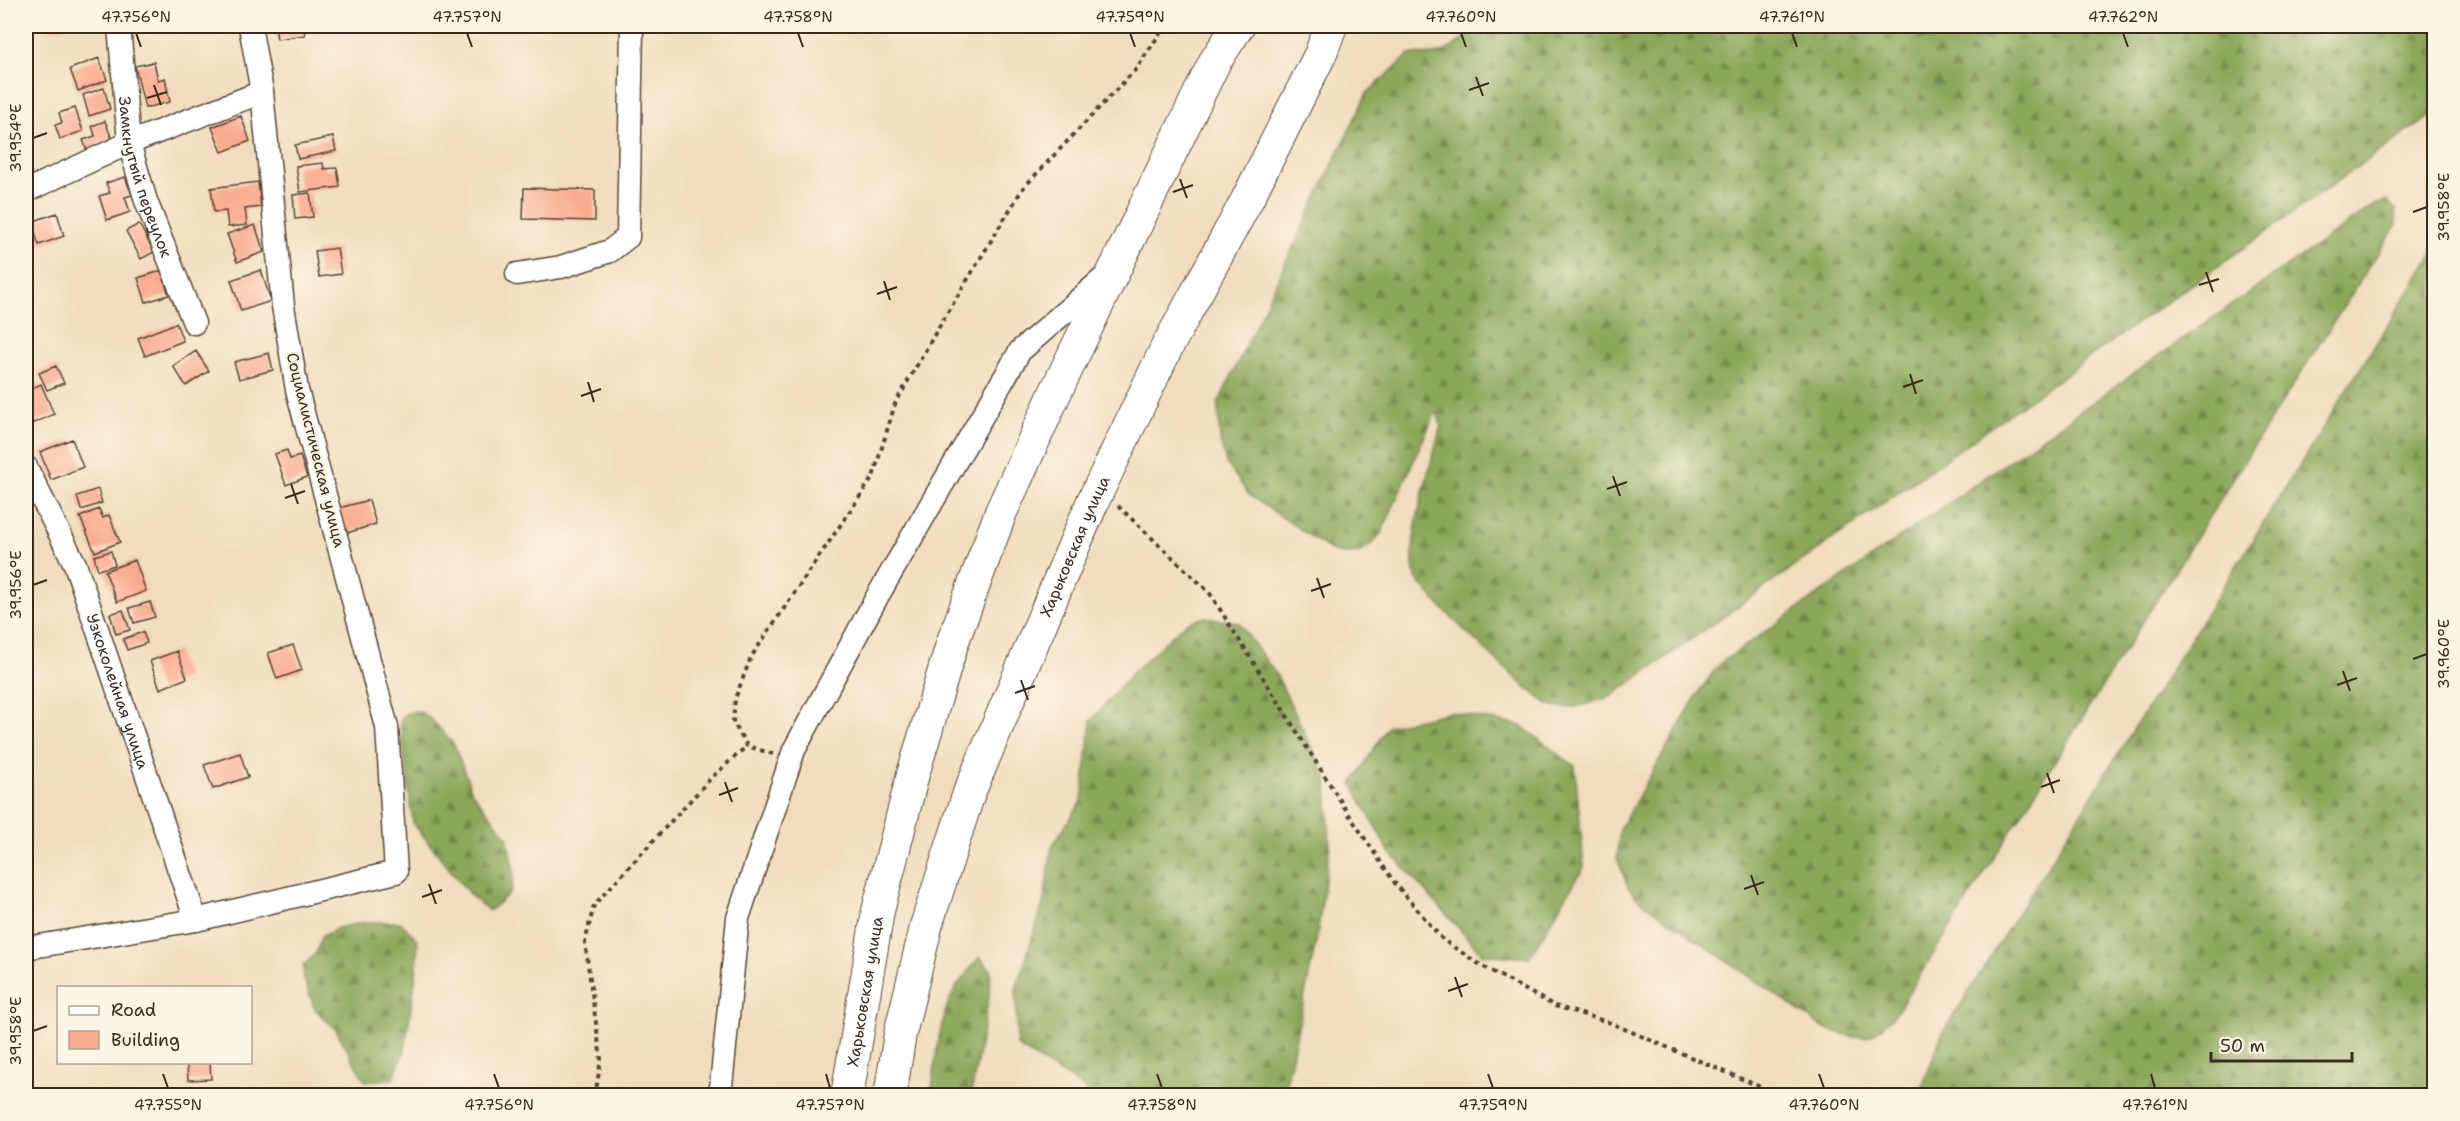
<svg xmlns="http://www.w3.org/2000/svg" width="2460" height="1121" font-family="'Shantell Sans',sans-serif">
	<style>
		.forest { fill: url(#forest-firs); stroke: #62683c; stroke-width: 1.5 }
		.building { fill: #f9ab8f }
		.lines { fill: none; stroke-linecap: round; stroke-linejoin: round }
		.minor-casing { stroke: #564536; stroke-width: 25 }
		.highway-casing { stroke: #564536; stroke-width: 34 }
		.path { stroke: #564536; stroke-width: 4; stroke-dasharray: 4.5 4.5; stroke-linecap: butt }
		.minor { stroke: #fff; stroke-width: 22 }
		.highway { stroke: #fff; stroke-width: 32 }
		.ticks { fill: none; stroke: #3b2a1e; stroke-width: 2 }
		.labels { text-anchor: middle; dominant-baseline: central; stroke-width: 5; stroke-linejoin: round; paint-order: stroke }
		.street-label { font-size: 16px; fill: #3b2a1e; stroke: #fcf5e5 }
		.neatline { fill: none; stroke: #3b2a1e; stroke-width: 2 }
		.ticks-label { font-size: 15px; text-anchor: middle; fill: #3b2a1e }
	</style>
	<defs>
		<pattern id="forest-firs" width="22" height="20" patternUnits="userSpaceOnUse" patternTransform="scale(1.5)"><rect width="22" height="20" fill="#8aa75a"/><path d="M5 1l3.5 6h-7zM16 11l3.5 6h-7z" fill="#72884a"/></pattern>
	</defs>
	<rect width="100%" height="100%" fill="#fcf5e5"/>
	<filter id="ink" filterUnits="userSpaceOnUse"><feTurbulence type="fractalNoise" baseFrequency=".0167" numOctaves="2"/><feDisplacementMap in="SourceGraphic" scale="12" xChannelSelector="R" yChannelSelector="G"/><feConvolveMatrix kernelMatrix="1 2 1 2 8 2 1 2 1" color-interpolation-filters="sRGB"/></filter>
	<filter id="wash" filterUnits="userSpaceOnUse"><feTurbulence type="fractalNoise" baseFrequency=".008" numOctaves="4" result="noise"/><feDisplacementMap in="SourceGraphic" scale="24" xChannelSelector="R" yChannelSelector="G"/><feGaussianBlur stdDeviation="1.35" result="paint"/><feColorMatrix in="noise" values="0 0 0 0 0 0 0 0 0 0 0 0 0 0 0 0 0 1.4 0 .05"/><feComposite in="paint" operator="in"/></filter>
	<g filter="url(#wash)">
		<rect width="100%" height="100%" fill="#f1ddbd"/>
		<path class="forest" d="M1476,26H2434V113L1610,697C1592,703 1568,713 1548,704C1531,695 1423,594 1416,577C1403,548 1433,458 1441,425L1436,411L1381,534C1364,552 1357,559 1332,551L1249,495L1226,463L1220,441L1218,404L1367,93L1410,54C1445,57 1452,50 1476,26Z
			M2387,201L2396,210L2397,224L2262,433L1898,1010C1869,1044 1866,1041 1825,1029L1639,900L1628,887L1617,858L1620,828L1697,695L1719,664L2374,205Z
			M2434,251V1095H1919L1942,1034Z
			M1205,617L1239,623L1277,676L1327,779L1330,845L1317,937L1284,1095H1090L1081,1086L1017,1046L1016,989L1044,901L1052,846L1082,801L1091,721L1131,674L1186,623Z
			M415,711L422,713L433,721L454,745L473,794L507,836L514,872L511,892L489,911L470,895L413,823L400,722L405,714Z
			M1451,712L1521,726L1575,766L1584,867L1529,958L1482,954L1388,850L1352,784L1388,726Z
			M366,922H400L418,940L416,974L405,1049L393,1079L365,1081L336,1030L315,1009L304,979L303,966L316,953L321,937L338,928Z
			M980,957L991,970L989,996L971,1095H931C935,1065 938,1032 948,1004C955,986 968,971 980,957Z"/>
		<g id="blocks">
			<path class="building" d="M50,26H67L51,30Z
				M275,26H304L305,35L277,39Z
				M99,58L107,80L78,91L70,69Z
				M154,62L158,80L165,78L170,102L145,108L135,66Z
				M104,88L110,109L89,116L83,95Z
				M75,108L83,131L60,139L55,125L62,123L59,113Z
				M241,116L250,141L222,152L212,127Z
				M105,121L115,147L89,156L83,140L95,136L92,126Z
				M333,137L336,151L298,159L295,145Z
				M26,158L33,178L26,181Z
				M323,163L324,169L337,168L340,187L300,192L296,166Z
				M125,177L132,195L125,197L130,212L107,220L99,196L110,193L106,183Z
				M258,182L261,207L245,209L247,225L228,227L226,211L214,212L211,188Z
				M524,188L595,190V221L523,219Z
				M310,193L313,217L295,219L293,195Z
				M57,213L64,236L39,245L31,222Z
				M139,224L154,252L141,259L126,231Z
				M255,225L264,252L237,262L227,234Z
				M26,231L31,244L26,246Z
				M337,248L341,274L319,277L315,251Z
				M261,270L271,301L241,311L231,280Z
				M161,271L169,295L146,302L138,278Z
				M176,323L183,341L145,356L138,338Z
				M196,351L209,371L186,386L173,366Z
				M269,353L273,370L239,379L234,362Z
				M56,366L64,383L47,390L39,373Z
				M41,384L54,414L27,426L26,391Z
				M72,439L83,467L51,480L40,452Z
				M287,450L290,459L300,456L307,477L286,485L275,454Z
				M98,489L102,503L81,510L77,496Z
				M369,500L376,524L347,533L339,508Z
				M99,509L103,518L109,515L120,542L95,552L80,517Z
				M111,551L115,565L98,570L94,556Z
				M135,560L146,591L117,602L105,571Z
				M150,602L155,617L134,623L129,608Z
				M123,610L130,630L116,634L110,614Z
				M143,632L147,643L127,650L123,639Z
				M293,645L302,670L277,679L268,653Z
				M177,651L187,678L160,689L150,661Z
				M240,753L248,777L213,789L204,765Z
				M26,1025L30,1047H26Z
				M210,1062L211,1079L188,1080L187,1063Z"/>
		</g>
	</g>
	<g filter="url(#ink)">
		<use href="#blocks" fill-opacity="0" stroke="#564536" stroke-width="1.5"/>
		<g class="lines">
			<defs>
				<g id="minor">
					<path id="s1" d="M119,26L129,143L146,201L194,323"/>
					<path d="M26,191L129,143L262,92"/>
					<path d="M517,274L561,267L610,251L628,237L632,26"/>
					<path id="s2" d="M26,467L75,564L196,920"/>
					<path d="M26,948L196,920L396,872L387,727L297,390L283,306L262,92L250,26"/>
					<path d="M720,1096L738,918L794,750L877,597L1020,351L1106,276"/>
				</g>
				<g id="highway">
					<path id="s3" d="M847,1096L878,911L913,774L953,641L1001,512L1058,387L1214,63L1238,26"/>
					<path id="s4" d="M890,1096L900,1034L927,923L969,793L1093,501L1166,349L1247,200L1320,55L1331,26"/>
				</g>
			</defs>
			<use href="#minor" class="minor-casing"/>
			<use href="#highway" class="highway-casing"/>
			<path class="path" d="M1118,506L1209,592L1348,813L1394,882L1443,940L1482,966L1555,1006L1608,1022L1782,1096
				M773,754L747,746L733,722L735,699L751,657L873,477L895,404L937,330L1023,188L1136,69L1165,26
				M595,1096L601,1060L585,942L594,905L711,778L747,746"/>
			<use href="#minor" class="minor"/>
			<use href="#highway" class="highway"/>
		</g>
	</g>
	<path class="ticks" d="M136,33L141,47M467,33L472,47M798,33L803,47M1130,33L1135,47M1461,33L1466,47M1792,33L1797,47M2123,33L2128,47M1476,77L1483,96M154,85L161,105M1469,90L1489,83M147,98L167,92M33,138L47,133M1180,179L1187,198M1173,192L1193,185M2413,212L2427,207M2206,272L2213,292M884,281L890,300M2199,285L2219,279M877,294L897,287M1910,374L1916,394M588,382L594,402M1903,387L1923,380M581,396L601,389M1613,476L1620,496M291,484L298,504M1607,489L1627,482M285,498L305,491M1317,578L1324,598M33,585L47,580M1311,591L1331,584M2413,659L2427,654M2343,671L2350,691M1021,680L1028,700M2337,685L2357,678M1015,693L1035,686M2047,773L2054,793M725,782L732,802M2041,787L2060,780M719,795L738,788M1751,875L1758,895M429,884L436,904M1744,889L1764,882M422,897L442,890M1455,977L1462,997M1448,991L1468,984M33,1031L47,1026M163,1074L168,1088M494,1074L499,1088M826,1074L830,1088M1157,1074L1162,1088M1488,1074L1493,1088M1819,1074L1824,1088M2151,1074L2155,1088"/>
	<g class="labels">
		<g class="street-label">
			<text stroke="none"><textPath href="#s1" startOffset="154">Замкнутый переулок</textPath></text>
			<text transform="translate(316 450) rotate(76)">Социалистическая улица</text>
			<text stroke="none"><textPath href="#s4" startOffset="582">Харьковская улица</textPath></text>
			<text stroke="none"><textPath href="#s2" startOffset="243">Узкоколейная улица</textPath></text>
			<text stroke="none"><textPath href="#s3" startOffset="106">Харьковская улица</textPath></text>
		</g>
	</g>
	<rect width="2460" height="1121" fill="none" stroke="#fcf5e5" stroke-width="66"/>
	<rect x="57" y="986" width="195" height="78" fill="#fcf5e5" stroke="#afa495" stroke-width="1.5"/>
	<rect x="69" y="1006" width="30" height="9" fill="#ffffff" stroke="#afa495" stroke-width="1.5"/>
	<text x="111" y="1016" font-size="18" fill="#3b2a1e">Road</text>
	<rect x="69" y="1031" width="30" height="18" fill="#f9ab8f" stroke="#afa495" stroke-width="1.5"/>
	<text x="111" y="1046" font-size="18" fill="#3b2a1e">Building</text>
	<path d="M2211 1052v9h141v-9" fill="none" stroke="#3b2a1e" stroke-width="3"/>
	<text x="2220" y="1052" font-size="18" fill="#3b2a1e" stroke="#fcf5e5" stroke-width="4.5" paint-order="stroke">50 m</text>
	<rect x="33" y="33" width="2394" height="1055" class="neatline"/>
	<g class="ticks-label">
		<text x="136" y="22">47.756°N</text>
		<text x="467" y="22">47.757°N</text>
		<text x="798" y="22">47.758°N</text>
		<text x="1130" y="22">47.759°N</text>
		<text x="1461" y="22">47.760°N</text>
		<text x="1792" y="22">47.761°N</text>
		<text x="2123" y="22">47.762°N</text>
		<text transform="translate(16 138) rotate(-90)" y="5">39.954°E</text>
		<text transform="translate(2444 207) rotate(-90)" y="5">39.958°E</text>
		<text transform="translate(16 585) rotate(-90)" y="5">39.956°E</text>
		<text transform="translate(2444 654) rotate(-90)" y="5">39.960°E</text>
		<text transform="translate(16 1031) rotate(-90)" y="5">39.958°E</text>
		<text x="168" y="1110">47.755°N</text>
		<text x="499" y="1110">47.756°N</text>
		<text x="830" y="1110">47.757°N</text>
		<text x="1162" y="1110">47.758°N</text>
		<text x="1493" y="1110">47.759°N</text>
		<text x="1824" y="1110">47.760°N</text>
		<text x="2155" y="1110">47.761°N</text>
	</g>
</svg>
